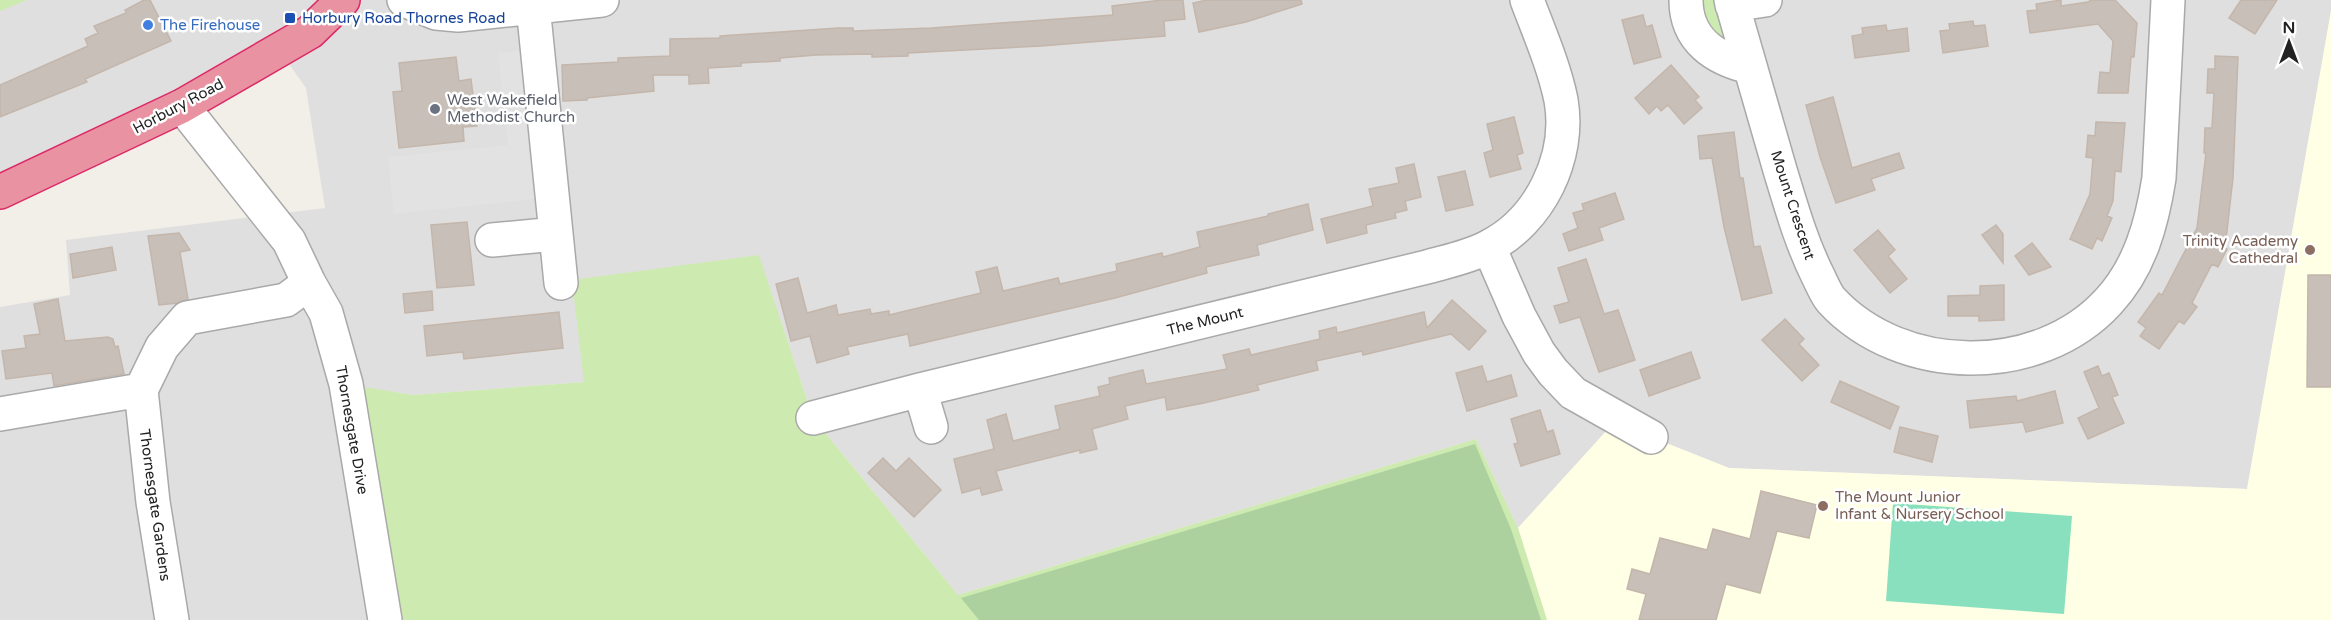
<svg xmlns="http://www.w3.org/2000/svg" width="2331" height="620" font-family="'Varela Round',sans-serif">
	<style>
		.residential { fill: #e0dfdf }
		.education { fill: #ffffe5 }
		.grass { fill: #cdebb0 }
		.forest { fill: #add19e }
		.pitch { fill: #88e0be }
		.parking { fill: #e2e2e2 }
		.building { fill: #c7bfb8; stroke: #c4b6ab; stroke-width: 1.5 }
		.lines { fill: none; stroke-linecap: round; stroke-linejoin: round }
		.minor-casing { stroke: #a9a9a9; stroke-width: 36 }
		.highway-casing { stroke: #dc2a67; stroke-width: 36 }
		.minor { stroke: #fff; stroke-width: 33 }
		.highway { stroke: #e892a2; stroke-width: 33 }
		.transit-dot { fill: #1a4fb4; stroke: #fff; stroke-width: 2 }
		.shop-dot { fill: #3f7fe0; stroke: #fff; stroke-width: 2 }
		.worship-dot { fill: #6b7280; stroke: #fff; stroke-width: 2 }
		.education-dot { fill: #8d6e63; stroke: #fff; stroke-width: 2 }
		.labels { text-anchor: middle; dominant-baseline: central; stroke-width: 5; stroke-linejoin: round; paint-order: stroke }
		.transit-label { font-size: 15px; fill: #164399; stroke: #fff; text-anchor: start }
		.shop-label { font-size: 15px; fill: #366cbe; stroke: #fff; text-anchor: start }
		.worship-label { font-size: 15px; fill: #5b616d; stroke: #fff; text-anchor: start }
		.street-label { font-size: 15px; fill: #222; stroke: #fff }
		.education-label { font-size: 15px; fill: #785e54; stroke: #fff; text-anchor: end }
	</style>
	<rect width="100%" height="100%" fill="#f2efe9"/>
	<path class="residential" d="M0,0H2331V11L2247,489L1729,468L1651,437L1618,419L1518,528L1476,439L958,595L813,418L759,256L584,382L413,395L347,385L379,620H0V307L70,295L66,240L325,208L306,88L279,50L0,192Z"/>
	<path class="education" d="M2331,11V620H1547L1518,528L1618,418L1651,437L1729,468L2247,489Z"/>
	<path class="grass" d="M0,0H27L0,11Z
		M1686,0H1731L1734,63Z
		M759,255L813,418L958,595L1476,439L1518,528L1547,620H385L346,384L413,395L584,382L572,280Z"/>
	<path class="forest" d="M1475,444L1511,529L1541,620H979L961,598Z"/>
	<path class="pitch" d="M1893,503L2072,516L2064,614L1886,601Z"/>
	<path class="parking" d="M528,50L544,198L394,214L388,157L508,145L498,53Z"/>
	<path class="building" d="M144,0H150L171,41L85,79L87,82L0,117V85L88,46L85,39L98,33L94,26L126,13L125,10Z
		M1162,0H1183L1185,19L1164,21L1165,36L1041,46L908,53V56L872,57V54L816,55L780,58V61L741,63V66L708,68L709,83L689,84V75H653L654,91L587,98V100L563,101L562,65L618,62V58L670,56V39L720,38V36L838,28H853V31L931,28L1113,15L1112,6Z
		M1207,0H1301L1302,4L1246,22L1199,32L1193,3Z
		M2061,0V6L2088,2L2091,0H2115L2137,23L2134,57H2131L2128,93H2098L2100,72L2110,73L2113,41L2098,24L2030,33L2027,11L2037,10L2036,4Z
		M2241,0H2277L2255,34L2229,18Z
		M1643,15L1646,27L1652,25L1661,57L1634,64L1622,20Z
		M1973,21L1974,26L1985,25L1988,46L1943,53L1940,31L1950,30L1949,24Z
		M1886,25L1887,31L1907,28L1909,51L1855,58L1852,36L1863,34L1862,28Z
		M2215,56L2238,57L2233,178L2225,248L2227,249L2218,267L2212,264L2192,303L2197,307L2184,324L2179,321L2159,349L2140,336L2146,328L2138,322L2159,293L2162,295L2197,228L2206,153H2204L2205,128H2212L2214,93H2207L2208,69H2215Z
		M456,57L459,81L471,79L477,126L463,127L464,141L399,148L393,92L402,91L399,63Z
		M1671,65L1699,97L1695,100L1702,108L1684,124L1668,105L1661,111L1657,106L1649,114L1635,98Z
		M1833,97L1852,168L1899,153L1904,168L1871,179L1875,190L1836,203L1820,157L1806,105Z
		M1514,117L1523,153L1517,155L1521,169L1490,177L1484,153L1493,150L1487,124Z
		M2096,122L2125,123L2121,172L2115,171L2113,201L2107,216L2112,218L2102,241L2097,238L2092,249L2070,239L2090,194L2093,158L2086,157L2088,135L2095,136Z
		M1734,132L1740,178H1743L1754,247L1760,246L1772,293L1742,300L1724,227L1712,158L1700,159L1698,136Z
		M1414,164L1421,197L1405,201L1407,210L1395,213L1396,218L1366,225L1367,233L1327,243L1321,219L1373,206L1369,189L1399,183L1396,168Z
		M1465,171L1473,205L1446,211L1438,177Z
		M1615,193L1624,219L1599,228L1603,240L1569,251L1563,234L1578,228L1573,213L1584,210L1582,204Z
		M1308,204L1313,230L1257,245L1259,255L1206,267L1207,273L1115,298L910,346L908,334L847,347L849,354L817,363L810,336L791,341L776,284L798,278L807,313L836,305L838,315L870,309L871,314L889,311V315L981,293L976,272L997,267L1003,291L1058,278L1060,284L1117,271L1116,264L1162,253L1163,257L1200,247L1197,232L1268,216V214Z
		M467,222L474,285L437,288L431,225Z
		M1996,225L2003,234V263L1982,235Z
		M1878,230L1895,250L1888,256L1907,279L1890,293L1854,250Z
		M179,233L190,250L180,252L188,299L178,303L159,305L148,236Z
		M2032,243L2051,267L2029,275L2015,256Z
		M112,247L116,270L73,278L70,254Z
		M1586,259L1604,314L1618,310L1635,360L1599,372L1580,317L1560,323L1554,306L1569,302L1558,268Z
		M2308,275H2331V387H2307Z
		M2004,285V320L1979,321V316H1948V296L1980,295V286Z
		M432,291L433,310L405,313L403,294Z
		M58,299L65,341L108,337L113,339L115,347L118,346L124,374L54,386L52,373L6,379L2,351L26,348L24,336L40,334L34,304Z
		M1452,300L1486,331L1469,350L1451,334L1363,355L1362,351L1316,361L1318,370L1257,385L1259,390L1204,403L1167,410L1165,397L1125,406L1128,419L1092,429L1097,449L1080,453V450L996,471L1002,490L982,495L980,488L962,493L954,459L994,449L987,420L1006,414L1013,441L1060,429L1055,406L1100,396L1098,387L1110,384L1109,378L1143,370L1146,384L1227,369L1223,355L1249,349L1251,355L1320,339L1319,331L1336,327L1337,333L1424,312L1427,328Z
		M559,312L563,348L464,359L463,352L427,356L424,326Z
		M1785,319L1804,339L1799,344L1819,365L1802,381L1762,340Z
		M1691,352L1700,378L1649,396L1640,370Z
		M1482,366L1487,382L1511,375L1517,396L1467,411L1456,373Z
		M2098,366L2102,376L2109,373L2118,395L2112,397L2124,423L2088,439L2078,418L2099,408L2084,372Z
		M1840,381L1899,407L1890,429L1831,402Z
		M2055,391L2063,423L2026,432L2023,422L1970,428L1967,401L2016,396L2017,401Z
		M1540,410L1547,432L1553,430L1560,454L1521,466L1514,444L1518,443L1511,419Z
		M1900,427L1938,436L1932,462L1894,452Z
		M883,458L896,471L909,458L941,490L914,517L868,473Z
		M1761,491L1817,505L1809,538L1777,531L1760,593L1726,584L1716,620H1639L1646,594L1627,589L1632,569L1650,574L1660,538L1707,550L1713,529L1750,539Z"/>
	<g class="lines">
		<defs>
			<path id="minor" d="M404,0L436,13L458,15L602,0
				M1686,0C1686,40 1715,59 1750,67
				M1731,0C1747,57 1764,113 1780,170C1791,206 1801,242 1818,276C1822,284 1826,294 1831,300C1901,376 2038,378 2108,302C2140,268 2152,223 2159,178L2168,0
				M1732,5L1765,0
				M533,6L561,283
				M182,106L289,241L309,283L326,313L346,384L385,620
				M492,240L556,234
				M1489,247L1519,316L1539,353L1553,372L1573,393L1651,437
				M920,390L931,427
				M0,414L141,390
				M813,418L920,390L1427,267C1448,261 1469,257 1488,247C1540,221 1571,157 1561,100C1554,66 1539,32 1527,0
				M172,620L153,502L141,390L162,347L187,318L286,300L309,283"/>
			<path id="highway" d="M0,192L182,106L310,32L343,0"/>
		</defs>
		<use href="#minor" class="minor-casing"/>
		<use href="#highway" class="highway-casing"/>
		<use href="#minor" class="minor"/>
		<use href="#highway" class="highway"/>
	</g>
	<rect class="transit-dot" x="284" y="12" width="12" height="12" rx="3"/>
	<circle class="shop-dot" cx="148" cy="25" r="6"/>
	<circle class="worship-dot" cx="435" cy="109" r="6"/>
	<g class="education-dot">
		<circle cx="2310" cy="250" r="6"/>
		<circle cx="1823" cy="506" r="6"/>
	</g>
	<g class="labels">
		<g class="transit-label">
			<text x="302" y="18">Horbury Road Thornes Road</text>
		</g>
		<g class="shop-label">
			<text x="160" y="25">The Firehouse</text>
		</g>
		<g class="worship-label">
			<text x="447" y="100">West Wakefield<tspan x="447" dy="17">Methodist Church</tspan></text>
		</g>
		<g class="street-label">
			<text transform="translate(178 106) rotate(-28)">Horbury Road</text>
			<text transform="translate(1793 205) rotate(72)">Mount Crescent</text>
			<text transform="translate(1205 321) rotate(-14)">The Mount</text>
			<text transform="translate(352 430) rotate(80)">Thornesgate Drive</text>
			<text transform="translate(155 505) rotate(82)">Thornesgate Gardens</text>
		</g>
		<g class="education-label">
			<text x="2298" y="241">Trinity Academy<tspan x="2298" dy="17">Cathedral</tspan></text>
			<text x="1835" y="497" text-anchor="start">The Mount Junior<tspan x="1835" dy="17">Infant &amp; Nursery School</tspan></text>
		</g>
	</g>
	<g transform="translate(2289 42)" stroke="#ffffff" stroke-width="4.5" paint-order="stroke">
	<path d="M0-4.5L10 22L0 15L-10 22Z" fill="#222222"/>
	<text y="-9" font-size="16" font-weight="bold" text-anchor="middle" fill="#222222">N</text>
	</g>
</svg>
